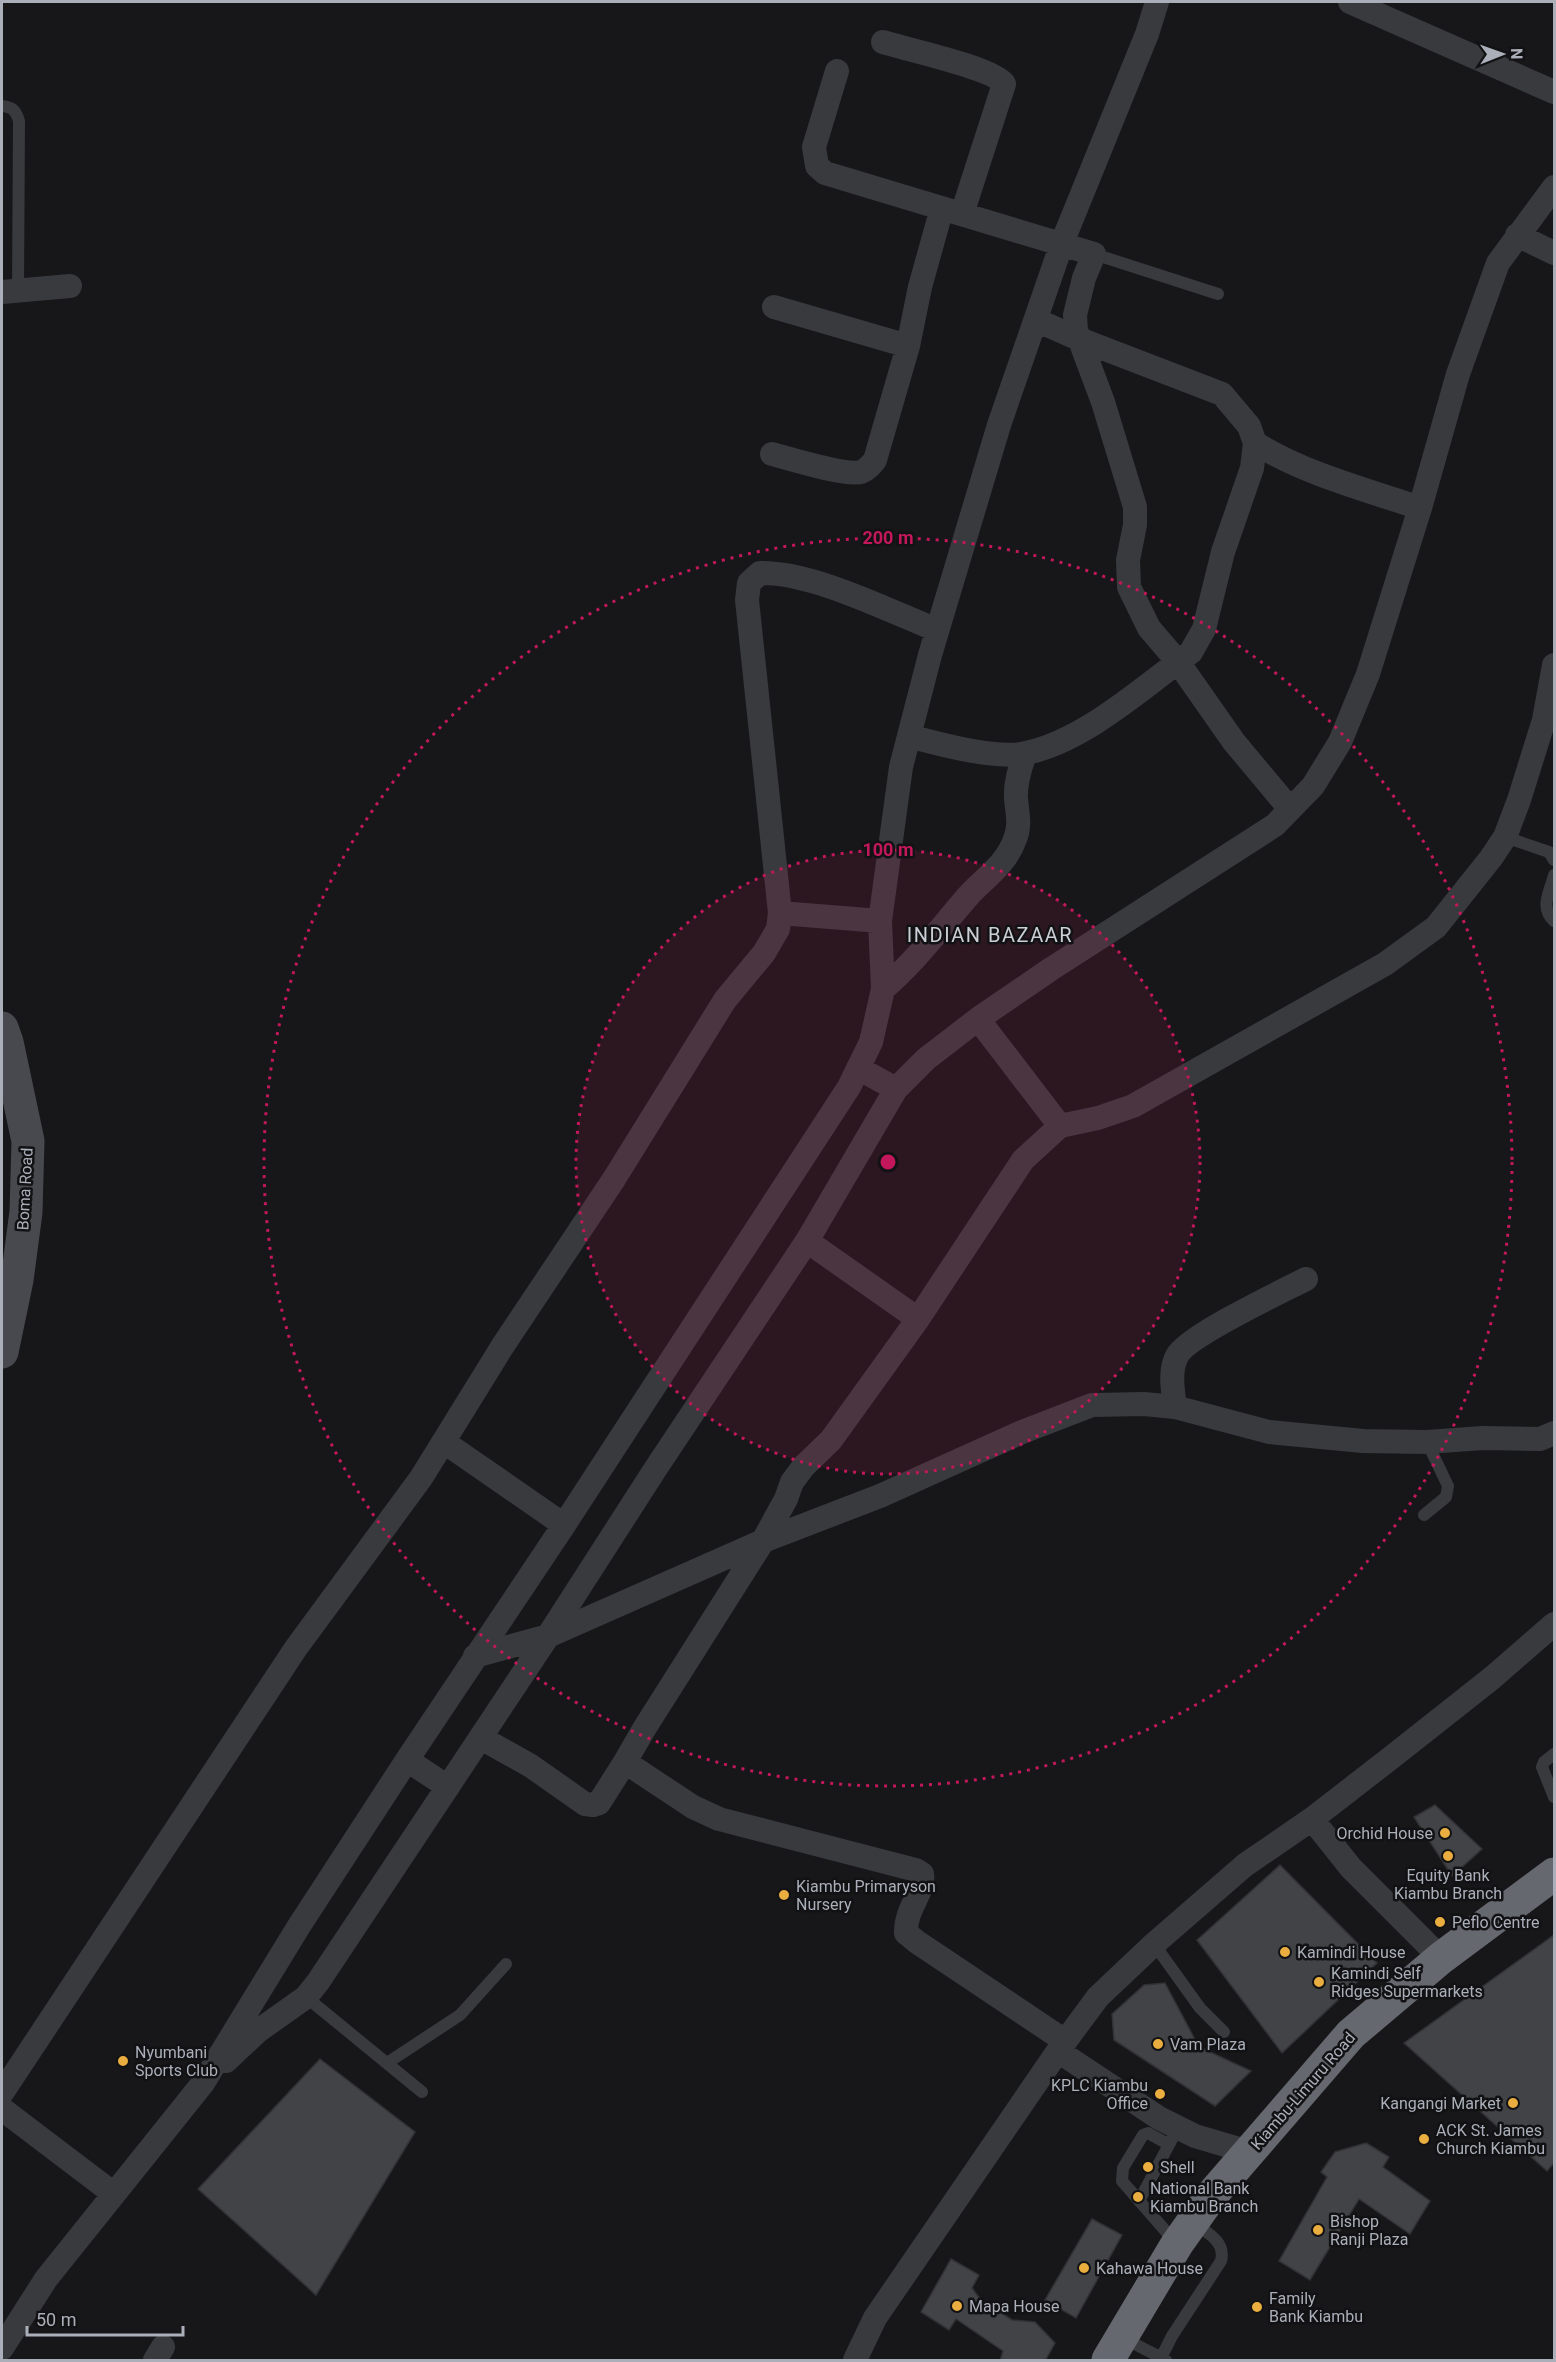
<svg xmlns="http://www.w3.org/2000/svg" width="1556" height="2362" font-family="Roboto,sans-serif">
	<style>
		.building { fill: #424346; stroke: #323235; stroke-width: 1.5 }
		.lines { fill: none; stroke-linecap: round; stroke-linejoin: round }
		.lane { stroke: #393a3e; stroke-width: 12 }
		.street { stroke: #393a3e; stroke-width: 24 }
		.secondary { stroke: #47494e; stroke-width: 33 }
		.highway { stroke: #65686f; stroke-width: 33 }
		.ring { fill: none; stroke: #c2185b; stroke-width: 3; stroke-dasharray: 3 6 }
		.poi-dot { fill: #eaad3f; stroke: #121214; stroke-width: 2 }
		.labels { text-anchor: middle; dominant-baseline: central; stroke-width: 5; stroke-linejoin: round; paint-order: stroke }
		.street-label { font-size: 16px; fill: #aaafb9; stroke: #121214 }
		.poi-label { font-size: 16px; fill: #aaafb9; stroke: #121214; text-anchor: start }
		.quarter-label { font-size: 20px; letter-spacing: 1.5px; fill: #cbced5; stroke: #121214 }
		.centre { fill: #c2185b; stroke: #121214; stroke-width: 3 }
		.ring-label { font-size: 18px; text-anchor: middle; font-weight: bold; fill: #c2185b; stroke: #121214; stroke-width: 5; stroke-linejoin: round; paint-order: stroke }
	</style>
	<rect width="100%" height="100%" fill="#171719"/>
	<path class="building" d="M1435,1805L1482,1849L1452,1876L1414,1817Z
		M1280,1865L1377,1963L1282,2053L1197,1940Z
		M1554,1935V2163L1547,2171L1404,2043Z
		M1165,1983L1199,2047L1251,2071L1215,2106L1114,2040L1112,2014L1144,1985Z
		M320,2059L415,2132L316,2295L198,2189Z
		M1366,2143L1389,2157L1383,2167L1430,2201L1410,2234L1359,2199L1310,2280L1279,2261L1327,2177L1321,2172L1335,2152Z
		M1092,2219L1122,2235L1076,2318L1045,2300Z
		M951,2259L979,2275L972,2288L980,2299L1012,2320L1035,2322L1055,2343L1045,2361H1000L1003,2351L956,2319L949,2330L921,2312Z"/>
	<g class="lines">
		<path class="lane" d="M2,106C13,107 16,111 19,121L18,291
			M1094,254L1218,294
			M1505,837L1549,852L1554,860
			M1554,875C1550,892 1539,907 1554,921
			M1424,1515L1446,1497L1448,1486L1427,1442
			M1554,1754L1544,1762L1542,1767L1554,1797
			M1154,1944L1200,2008L1224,2032
			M306,1997L422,2092
			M387,2063L460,2015L506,1964
			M1168,2144L1148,2133L1143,2135L1123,2168L1122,2181L1176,2243
			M1139,2201L1172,2139
			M1123,2338L1166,2360
			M1160,2360L1172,2336L1221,2261C1226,2241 1207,2233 1193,2222"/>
		<path class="street" d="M1350,2L1554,92
			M883,42C905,49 994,68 1004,84L962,214
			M837,71L814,147L817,166L825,173L1094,254L1084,278L1075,315L1076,330L1103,402L1135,507V525L1128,560L1129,587L1149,628L1178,662L1234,742L1290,809
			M1517,235L1554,253
			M2,292L70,286
			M774,307L908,346
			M1255,443C1305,474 1364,489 1420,508
			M772,454C790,459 846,476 861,472C867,470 871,465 875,460L908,346L920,287L942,208
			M909,736C939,744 997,760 1026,753C1080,742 1134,695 1178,662L1191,652L1204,629L1223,552L1252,468L1255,443L1249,426L1222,394L1079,339L1036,320
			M780,913L880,921
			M883,989C916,961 941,927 969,895C986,877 1007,863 1015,839C1021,824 1017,813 1016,798C1015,783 1020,768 1025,754
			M978,1019L1060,1126
			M858,1068L896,1089
			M807,1241L918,1319
			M1175,1407C1173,1391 1169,1371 1177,1356C1187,1336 1281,1292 1306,1279
			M444,1442L564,1525
			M475,1656L548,1636L656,1468L807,1241L896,1089L926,1059L978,1019L1051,969L1275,825L1313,786L1340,742L1368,674L1420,508L1458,374L1498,263L1554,187
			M481,1738L531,1766L585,1804L593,1805L599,1803L625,1762
			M407,1760L448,1787
			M1312,1819L1351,1868L1441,1958
			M1065,2041L917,1942L906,1933C905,1908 925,1893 922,1874L916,1870L719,1819L693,1807L625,1762L644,1729L763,1541L786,1499L792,1482L804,1466L831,1440L918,1319L1023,1160L1060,1126L1098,1118L1133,1106L1385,964L1436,927L1491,858L1505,837L1519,800L1544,720L1554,665
			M1058,2051L1159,2118L1195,2136L1249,2152
			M226,2061L258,2031L306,1997L318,1982L548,1636L763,1541L880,1496L1022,1432L1092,1405L1144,1404L1175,1407L1269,1432L1363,1441L1427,1442L1483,1438L1540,1439L1554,1433
			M2,2093L296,1648L421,1478L502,1347L614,1179L725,1000L764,953L778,929L780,913L747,600L749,583L760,573C813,572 887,610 937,630
			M2,2109L114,2194
			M2,2348L46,2279L203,2083L299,1926L407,1760L564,1525L849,1087L871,1042L883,989L880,921L901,767L930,655L999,425L1062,243L1147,34L1157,2
			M155,2360L163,2347
			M855,2360L875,2318L1058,2051L1098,1997L1154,1944L1245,1865L1312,1819L1392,1757L1492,1678L1554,1624"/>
		<path class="secondary" d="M2,1028L7,1042L28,1141L26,1212L17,1280L2,1352"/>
		<path class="highway" d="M1108,2360L1177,2244L1211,2196L1351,2034L1441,1958L1554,1874"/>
	</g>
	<circle cx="888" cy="1162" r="312" fill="#c2185b" fill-opacity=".12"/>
	<g class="ring">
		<circle cx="888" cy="1162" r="312"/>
		<circle cx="888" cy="1162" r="624"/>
	</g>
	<g class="poi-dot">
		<circle cx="1445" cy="1833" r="6"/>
		<circle cx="1448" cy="1856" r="6"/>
		<circle cx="784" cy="1895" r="6"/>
		<circle cx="1440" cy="1922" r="6"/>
		<circle cx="1285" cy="1952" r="6"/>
		<circle cx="1319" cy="1982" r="6"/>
		<circle cx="1158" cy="2044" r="6"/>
		<circle cx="123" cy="2061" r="6"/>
		<circle cx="1160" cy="2094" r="6"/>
		<circle cx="1513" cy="2103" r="6"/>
		<circle cx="1424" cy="2139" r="6"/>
		<circle cx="1148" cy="2167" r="6"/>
		<circle cx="1138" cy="2197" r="6"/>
		<circle cx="1318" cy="2230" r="6"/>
		<circle cx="1084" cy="2268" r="6"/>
		<circle cx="957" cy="2306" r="6"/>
		<circle cx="1257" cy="2307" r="6"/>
	</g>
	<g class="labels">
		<g class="street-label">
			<text transform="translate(25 1189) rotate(-87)">Boma Road</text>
			<text transform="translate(1303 2091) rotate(-49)">Kiambu-Limuru Road</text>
		</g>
		<g class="poi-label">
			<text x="1433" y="1833" text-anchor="end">Orchid House</text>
			<text x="1448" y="1875" text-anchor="middle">Equity Bank<tspan x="1448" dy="18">Kiambu Branch</tspan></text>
			<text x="796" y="1886">Kiambu Primaryson<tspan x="796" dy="18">Nursery</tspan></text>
			<text x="1452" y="1922">Peflo Centre</text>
			<text x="1297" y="1952">Kamindi House</text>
			<text x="1331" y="1973">Kamindi Self<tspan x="1331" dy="18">Ridges Supermarkets</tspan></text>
			<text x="1170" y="2044">Vam Plaza</text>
			<text x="135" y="2052">Nyumbani<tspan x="135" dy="18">Sports Club</tspan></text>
			<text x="1148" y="2085" text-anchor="end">KPLC Kiambu<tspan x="1148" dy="18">Office</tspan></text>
			<text x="1501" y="2103" text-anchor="end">Kangangi Market</text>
			<text x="1436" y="2130">ACK St. James<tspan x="1436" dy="18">Church Kiambu</tspan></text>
			<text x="1160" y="2167">Shell</text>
			<text x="1150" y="2188">National Bank<tspan x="1150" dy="18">Kiambu Branch</tspan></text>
			<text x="1330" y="2221">Bishop<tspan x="1330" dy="18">Ranji Plaza</tspan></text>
			<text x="1096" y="2268">Kahawa House</text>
			<text x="1269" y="2298">Family<tspan x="1269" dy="18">Bank Kiambu</tspan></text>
			<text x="969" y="2306">Mapa House</text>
		</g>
		<g class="quarter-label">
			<text x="990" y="935">INDIAN BAZAAR</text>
		</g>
	</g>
	<circle cx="888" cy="1162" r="9" class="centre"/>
	<g class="ring-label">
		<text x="888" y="544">200 m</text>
		<text x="888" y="856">100 m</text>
	</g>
	<rect width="1556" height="2362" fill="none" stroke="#aaafb9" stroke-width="6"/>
	<g transform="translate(1502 54) rotate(89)" stroke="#121214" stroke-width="4.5" paint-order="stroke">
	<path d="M0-4.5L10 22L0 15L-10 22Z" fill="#aaafb9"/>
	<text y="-9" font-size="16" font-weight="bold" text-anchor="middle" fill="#aaafb9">N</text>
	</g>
	<path d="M27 2326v9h156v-9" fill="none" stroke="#aaafb9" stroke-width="3"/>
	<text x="36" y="2326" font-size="18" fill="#aaafb9" stroke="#121214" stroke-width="4.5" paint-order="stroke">50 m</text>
</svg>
